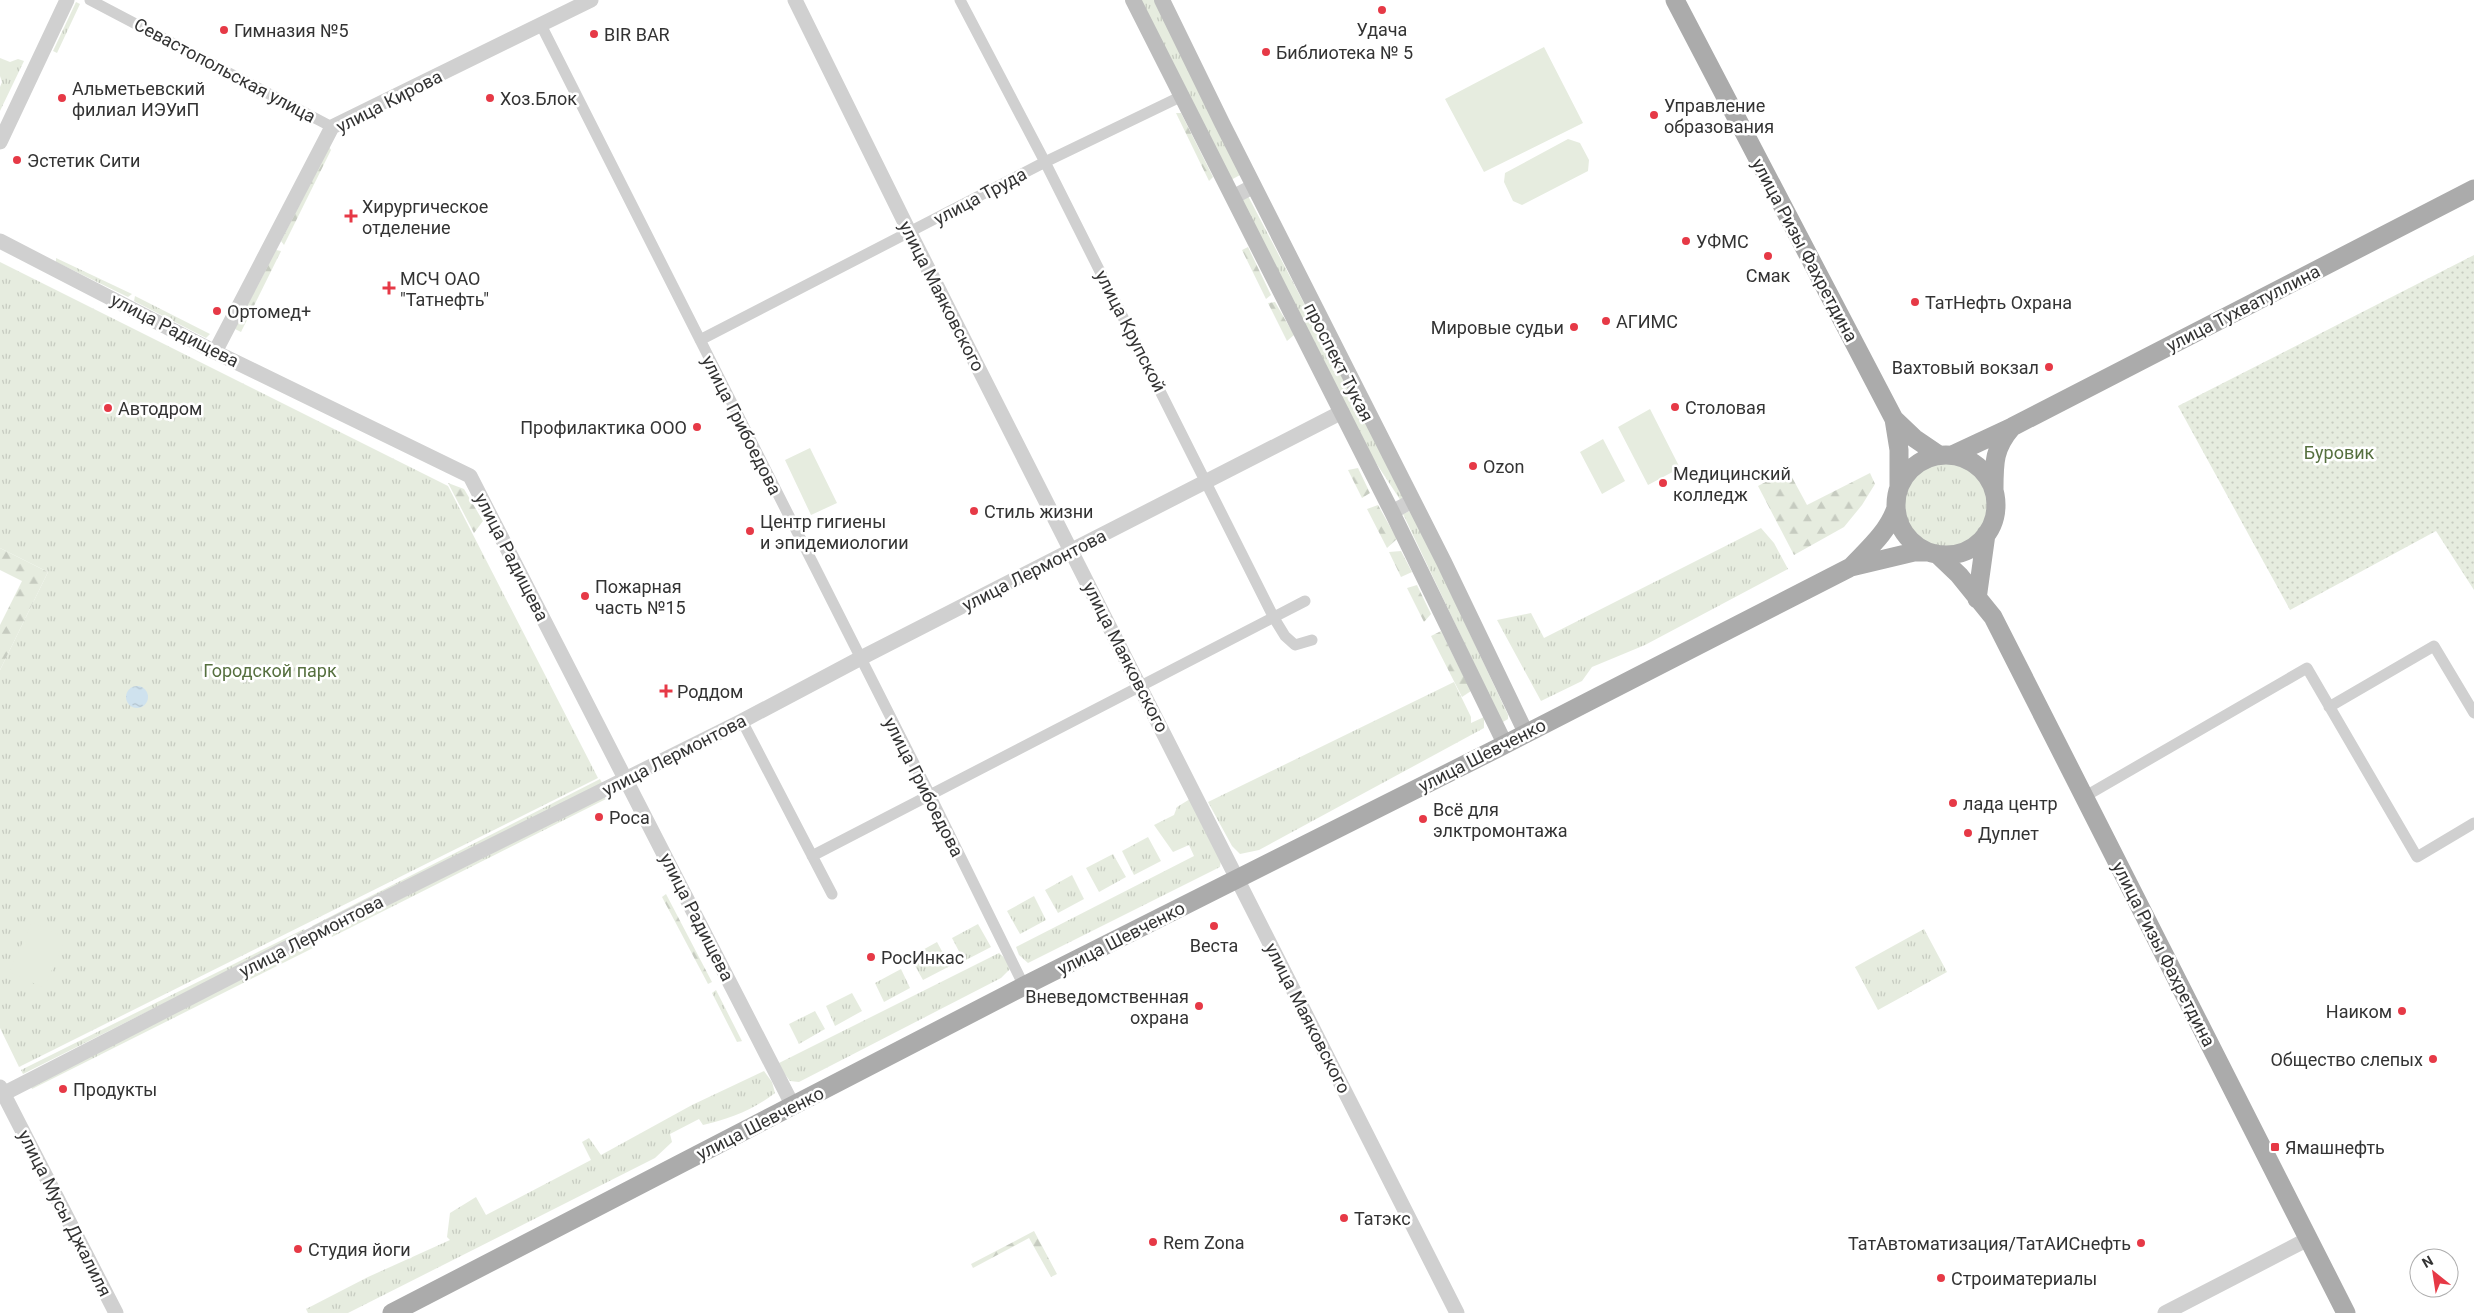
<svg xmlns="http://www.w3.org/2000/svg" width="2474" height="1313" font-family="Roboto,sans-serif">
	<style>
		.grass { fill: url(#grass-tufts) }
		.forest { fill: url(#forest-firs) }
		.garden { fill: url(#garden-dots) }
		.pitch { fill: #e6ecdf }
		.water { fill: url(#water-ripples) }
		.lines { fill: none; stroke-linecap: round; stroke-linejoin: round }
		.minor { stroke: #d0d0d0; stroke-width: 11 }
		.tertiary { stroke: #d0d0d0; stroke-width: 15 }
		.secondary { stroke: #bdbdbd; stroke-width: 16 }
		.primary { stroke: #ababab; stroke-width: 19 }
		.poi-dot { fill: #e63946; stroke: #fff; stroke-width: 2 }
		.labels { text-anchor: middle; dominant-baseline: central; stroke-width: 5; stroke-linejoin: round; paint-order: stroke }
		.poi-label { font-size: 18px; fill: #333; stroke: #fff; text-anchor: start }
		.street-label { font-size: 18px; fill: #333; stroke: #fff }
		.park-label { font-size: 18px; fill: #56703f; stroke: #fff }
	</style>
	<defs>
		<pattern id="grass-tufts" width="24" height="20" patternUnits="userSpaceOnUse" patternTransform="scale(1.25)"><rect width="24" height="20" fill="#e6ecdf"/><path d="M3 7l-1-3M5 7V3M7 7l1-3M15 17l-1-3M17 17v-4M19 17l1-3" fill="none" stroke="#c6cbc0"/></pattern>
		<pattern id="forest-firs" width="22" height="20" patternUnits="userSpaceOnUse" patternTransform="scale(1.25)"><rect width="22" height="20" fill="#e6ecdf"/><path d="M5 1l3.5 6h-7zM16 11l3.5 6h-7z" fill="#c6cbc0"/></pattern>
		<pattern id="garden-dots" width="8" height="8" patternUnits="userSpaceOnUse" patternTransform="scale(1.25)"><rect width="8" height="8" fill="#e6ecdf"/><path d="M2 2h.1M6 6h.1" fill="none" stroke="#c6cbc0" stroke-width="1.8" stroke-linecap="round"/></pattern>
		<pattern id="water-ripples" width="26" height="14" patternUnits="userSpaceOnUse" patternTransform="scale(1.25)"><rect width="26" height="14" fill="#cfe2ee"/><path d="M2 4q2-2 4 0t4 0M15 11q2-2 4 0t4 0" fill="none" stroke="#b2c2cd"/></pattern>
	</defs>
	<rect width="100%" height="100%" fill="#fff"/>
	<path class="grass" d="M1140,0H1156L1240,175L1229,181Z
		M76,2L80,4L57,53L53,51Z
		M0,58L10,62L18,59L24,61L0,111V87L2,82L0,76Z
		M1247,194L1406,499L1401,501L1355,431L1238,199Z
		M56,258L132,294L128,297L56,262Z
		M0,262L448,486L598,778L19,1067L0,1028V670L48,572L0,548Z
		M135,296L210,334L206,338L134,301Z
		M1902 504a43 43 0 1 1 86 0a43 43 0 1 1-86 0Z
		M1412,510L1508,715V719L1503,722L1500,718L1403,514Z
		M1761,528L1774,543L1788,569L1645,645L1592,667L1582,681L1541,701L1497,620L1531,613L1544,638Z
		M1454,682L1471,717V723L1484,717V728L1259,850L1240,854L1232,846L1208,802Z
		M600,779L602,783L313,929L312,926Z
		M605,796L606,799L332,937L330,933Z
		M1190,799L1221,860L1220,867L1028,963L1019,955L1016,947L1194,856L1189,845L1173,852L1154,825L1174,815L1177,807Z
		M1148,837L1161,861L1134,875L1122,851Z
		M1113,854L1126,877L1099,892L1086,868Z
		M1072,875L1084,899L1058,913L1045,890Z
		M1034,896L1046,920L1020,934L1007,911Z
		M978,924L991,947L964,961L952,938Z
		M304,929L306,932L23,1074L21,1070Z
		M1924,929L1947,972L1878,1010L1855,967Z
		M937,942L950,966L923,980L910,957Z
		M311,944L313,948L32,1089L30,1085Z
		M999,953L1008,961L1010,969L1001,978L799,1082L790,1081L777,1064Z
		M901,969L910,988L884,1002L875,983Z
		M716,990L742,1041L737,1042L712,993Z
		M852,993L862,1011L835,1026L826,1006Z
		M815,1011L825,1029L799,1044L789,1024Z
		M764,1071L772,1082L775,1093C753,1110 729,1119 703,1125L699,1119L670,1134L672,1142L655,1158L348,1313H308L306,1309L368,1277L450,1240L447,1237L450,1213L476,1197L486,1215L591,1160L582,1142L589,1138L601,1155L692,1105Z"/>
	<path class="forest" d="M1176,113H1181L1213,177L1209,181Z
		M329,147L331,150L284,245L281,241Z
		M1248,247L1271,295L1266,299L1242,250Z
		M276,250L281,251L241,332L235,329Z
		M1275,302L1294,335L1287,341L1268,303Z
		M1358,468L1370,493L1362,498L1348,470Z
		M1788,470L1807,505L1870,473L1875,484L1862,505L1844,527L1794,555L1758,486Z
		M448,483L464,489L483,521L474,533Z
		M1378,505L1397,539L1387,548L1367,509Z
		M0,548L48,572L0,670V625L22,581L0,570Z
		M1401,551L1412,572L1401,577L1389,552Z
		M1417,585L1431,614L1424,622L1407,588Z
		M1441,631L1471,691L1462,697L1431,636Z
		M666,894L712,982L708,984L662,897Z
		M1034,1231L1057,1274L1051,1277L1029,1238L973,1268L971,1264Z"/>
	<path class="garden" d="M2474,255V590L2436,531L2290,610L2178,406Z"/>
	<path class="pitch" d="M1544,47L1583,123L1484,172L1445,99Z
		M1568,139L1580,143L1589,160L1588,171L1522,205L1513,201L1504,182L1505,173Z
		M1650,409L1680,468L1648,485L1618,427Z
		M1603,439L1625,481L1602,494L1580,452Z
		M810,448L837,503L811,515L785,460Z
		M32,922L66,938L44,988L9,972Z"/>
	<path class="water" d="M126 697a11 11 0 1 1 22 0a11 11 0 1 1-22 0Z"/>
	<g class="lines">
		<path class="minor" d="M90,0L332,127
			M960,0L1045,162L1274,618L1285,636L1295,645L1312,640
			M541,25L930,795L1024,986
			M700,340L1045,162L1182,96
			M2329,707L2434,646L2474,713
			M742,721L832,894
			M2084,797L2307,668L2417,857L2474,823
			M812,856L1305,601"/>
		<path class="tertiary" d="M795,0L910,233L1457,1313
			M0,142L67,0
			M1233,197L1254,186
			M0,241L215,352L470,476L793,1106
			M215,352L332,127L591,0
			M1392,512L1412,501
			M0,1087L116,1313
			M3,1094L318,932L742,721L859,659L1342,412
			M2165,1313L2308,1239"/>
		<path class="secondary" d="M1133,0L1392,512L1505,744
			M1162,0L1222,123L1444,562L1526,733"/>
		<path class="primary" d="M1675,0L1894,419L1899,450V487
			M1894,419L1914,438L1939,455
			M1952,455L2012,427L2474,189
			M1896 505a50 50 0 1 1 100 0a50 50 0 1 1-100 0Z
			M1994,489C1994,462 1994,448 2012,427
			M1937,554L1959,575L1993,617L2346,1313
			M1851,567C1868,549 1888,532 1896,508
			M1977,599L1986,534
			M392,1313L1024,986L1496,749L1851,567L1914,552H1928"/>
	</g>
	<g class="poi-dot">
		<circle cx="1382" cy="10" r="5"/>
		<circle cx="224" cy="30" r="5"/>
		<circle cx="594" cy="34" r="5"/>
		<circle cx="1266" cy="52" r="5"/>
		<circle cx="62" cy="98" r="5"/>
		<circle cx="490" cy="98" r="5"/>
		<circle cx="1654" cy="115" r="5"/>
		<circle cx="17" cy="160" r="5"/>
		<path d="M348.5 208.5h5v5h5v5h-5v5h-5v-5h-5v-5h5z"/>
		<circle cx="1686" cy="241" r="5"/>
		<circle cx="1768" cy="256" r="5"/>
		<path d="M386.5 280.5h5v5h5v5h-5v5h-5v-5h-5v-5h5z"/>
		<circle cx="1915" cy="302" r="5"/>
		<circle cx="217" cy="311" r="5"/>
		<circle cx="1606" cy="321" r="5"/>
		<circle cx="1574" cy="327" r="5"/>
		<circle cx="2049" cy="367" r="5"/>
		<circle cx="1675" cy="407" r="5"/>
		<circle cx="108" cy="408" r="5"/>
		<circle cx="697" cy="427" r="5"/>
		<circle cx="1473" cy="466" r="5"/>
		<circle cx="1663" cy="483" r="5"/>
		<circle cx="974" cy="511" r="5"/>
		<circle cx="750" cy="531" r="5"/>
		<circle cx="585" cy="596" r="5"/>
		<path d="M663.5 683.5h5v5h5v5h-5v5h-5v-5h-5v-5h5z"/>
		<circle cx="1953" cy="803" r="5"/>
		<circle cx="599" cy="817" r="5"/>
		<circle cx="1423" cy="819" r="5"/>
		<circle cx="1968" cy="833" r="5"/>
		<circle cx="1214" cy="926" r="5"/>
		<circle cx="871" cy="957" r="5"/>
		<circle cx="1199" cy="1006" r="5"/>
		<circle cx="2402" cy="1011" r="5"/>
		<circle cx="2433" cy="1059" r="5"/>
		<circle cx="63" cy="1089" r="5"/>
		<rect x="2270" y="1142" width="10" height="10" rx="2.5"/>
		<circle cx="1344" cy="1218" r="5"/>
		<circle cx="1153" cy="1242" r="5"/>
		<circle cx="2141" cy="1243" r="5"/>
		<circle cx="298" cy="1249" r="5"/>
		<circle cx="1941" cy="1278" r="5"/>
	</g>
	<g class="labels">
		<g class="poi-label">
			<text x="1382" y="29" text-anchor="middle">Удача</text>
			<text x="234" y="30">Гимназия №5</text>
			<text x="604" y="34">BIR BAR</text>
			<text x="1276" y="52">Библиотека № 5</text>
			<text x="72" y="88">Альметьевский<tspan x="72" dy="21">филиал ИЭУиП</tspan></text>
			<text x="500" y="98">Хоз.Блок</text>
			<text x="1664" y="105">Управление<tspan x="1664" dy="21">образования</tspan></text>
			<text x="27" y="160">Эстетик Сити</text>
			<text x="362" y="206">Хирургическое<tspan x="362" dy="21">отделение</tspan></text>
			<text x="1696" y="241">УФМС</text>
			<text x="1768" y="275" text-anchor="middle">Смак</text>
			<text x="400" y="278">МСЧ ОАО<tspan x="400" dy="21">"Татнефть"</tspan></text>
			<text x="1925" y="302">ТатНефть Охрана</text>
			<text x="227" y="311">Ортомед+</text>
			<text x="1616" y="321">АГИМС</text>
			<text x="1564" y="327" text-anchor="end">Мировые судьи</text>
			<text x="2039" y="367" text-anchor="end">Вахтовый вокзал</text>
			<text x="1685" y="407">Столовая</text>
			<text x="118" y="408">Автодром</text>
			<text x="687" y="427" text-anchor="end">Профилактика ООО</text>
			<text x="1483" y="466">Ozon</text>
			<text x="1673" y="473">Медицинский<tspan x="1673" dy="21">колледж</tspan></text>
			<text x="984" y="511">Стиль жизни</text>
			<text x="760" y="521">Центр гигиены<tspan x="760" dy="21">и эпидемиологии</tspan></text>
			<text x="595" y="586">Пожарная<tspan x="595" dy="21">часть №15</tspan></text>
			<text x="677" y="691">Роддом</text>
			<text x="1963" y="803">лада центр</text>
			<text x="1433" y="809">Всё для<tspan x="1433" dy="21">элктромонтажа</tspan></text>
			<text x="609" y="817">Роса</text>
			<text x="1978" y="833">Дуплет</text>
			<text x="1214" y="945" text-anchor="middle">Веста</text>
			<text x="881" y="957">РосИнкас</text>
			<text x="1189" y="996" text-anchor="end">Вневедомственная<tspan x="1189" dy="21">охрана</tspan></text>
			<text x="2392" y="1011" text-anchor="end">Наиком</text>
			<text x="2423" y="1059" text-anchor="end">Общество слепых</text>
			<text x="73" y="1089">Продукты</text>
			<text x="2285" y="1147">Ямашнефть</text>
			<text x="1354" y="1218">Татэкс</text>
			<text x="1163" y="1242">Rem Zona</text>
			<text x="2131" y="1243" text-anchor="end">ТатАвтоматизация/ТатАИСнефть</text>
			<text x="308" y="1249">Студия йоги</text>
			<text x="1951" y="1278">Строиматериалы</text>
		</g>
		<g class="street-label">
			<text transform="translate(225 70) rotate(28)">Севастопольская улица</text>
			<text transform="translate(389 101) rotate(-27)">улица Кирова</text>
			<text transform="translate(980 196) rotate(-28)">улица Труда</text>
			<text transform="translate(1805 250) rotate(62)">улица Ризы Фахретдина</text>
			<text transform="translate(942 296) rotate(63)">улица Маяковского</text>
			<text transform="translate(2243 308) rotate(-27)">улица Тухватуллина</text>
			<text transform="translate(175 330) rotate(27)">улица Радищева</text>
			<text transform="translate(1131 331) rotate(63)">улица Крупской</text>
			<text transform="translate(1339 362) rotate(63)">проспект Тукая</text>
			<text transform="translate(742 425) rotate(63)">улица Грибоедова</text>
			<text transform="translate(512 557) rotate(63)">улица Радищева</text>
			<text transform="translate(1034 570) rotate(-27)">улица Лермонтова</text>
			<text transform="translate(1126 657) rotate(63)">улица Маяковского</text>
			<text transform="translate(674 755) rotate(-27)">улица Лермонтова</text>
			<text transform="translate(1482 755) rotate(-27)">улица Шевченко</text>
			<text transform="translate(924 787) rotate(63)">улица Грибоедова</text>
			<text transform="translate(697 917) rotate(63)">улица Радищева</text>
			<text transform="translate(311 936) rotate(-27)">улица Лермонтова</text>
			<text transform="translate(1121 938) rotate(-27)">улица Шевченко</text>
			<text transform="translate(2164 954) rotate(63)">улица Ризы Фахретдина</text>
			<text transform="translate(1308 1018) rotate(63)">улица Маяковского</text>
			<text transform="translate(760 1123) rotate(-27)">улица Шевченко</text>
			<text transform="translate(65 1213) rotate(63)">улица Мусы Джалиля</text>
		</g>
		<g class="park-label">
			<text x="2339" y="452">Буровик</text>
			<text x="270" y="670">Городской парк</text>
		</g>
	</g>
	<g transform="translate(2434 1273) rotate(330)"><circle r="24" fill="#ffffff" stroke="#adadad"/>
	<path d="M0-4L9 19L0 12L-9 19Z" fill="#e63946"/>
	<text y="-8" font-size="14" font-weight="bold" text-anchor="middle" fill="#333333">N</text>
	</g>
</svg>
